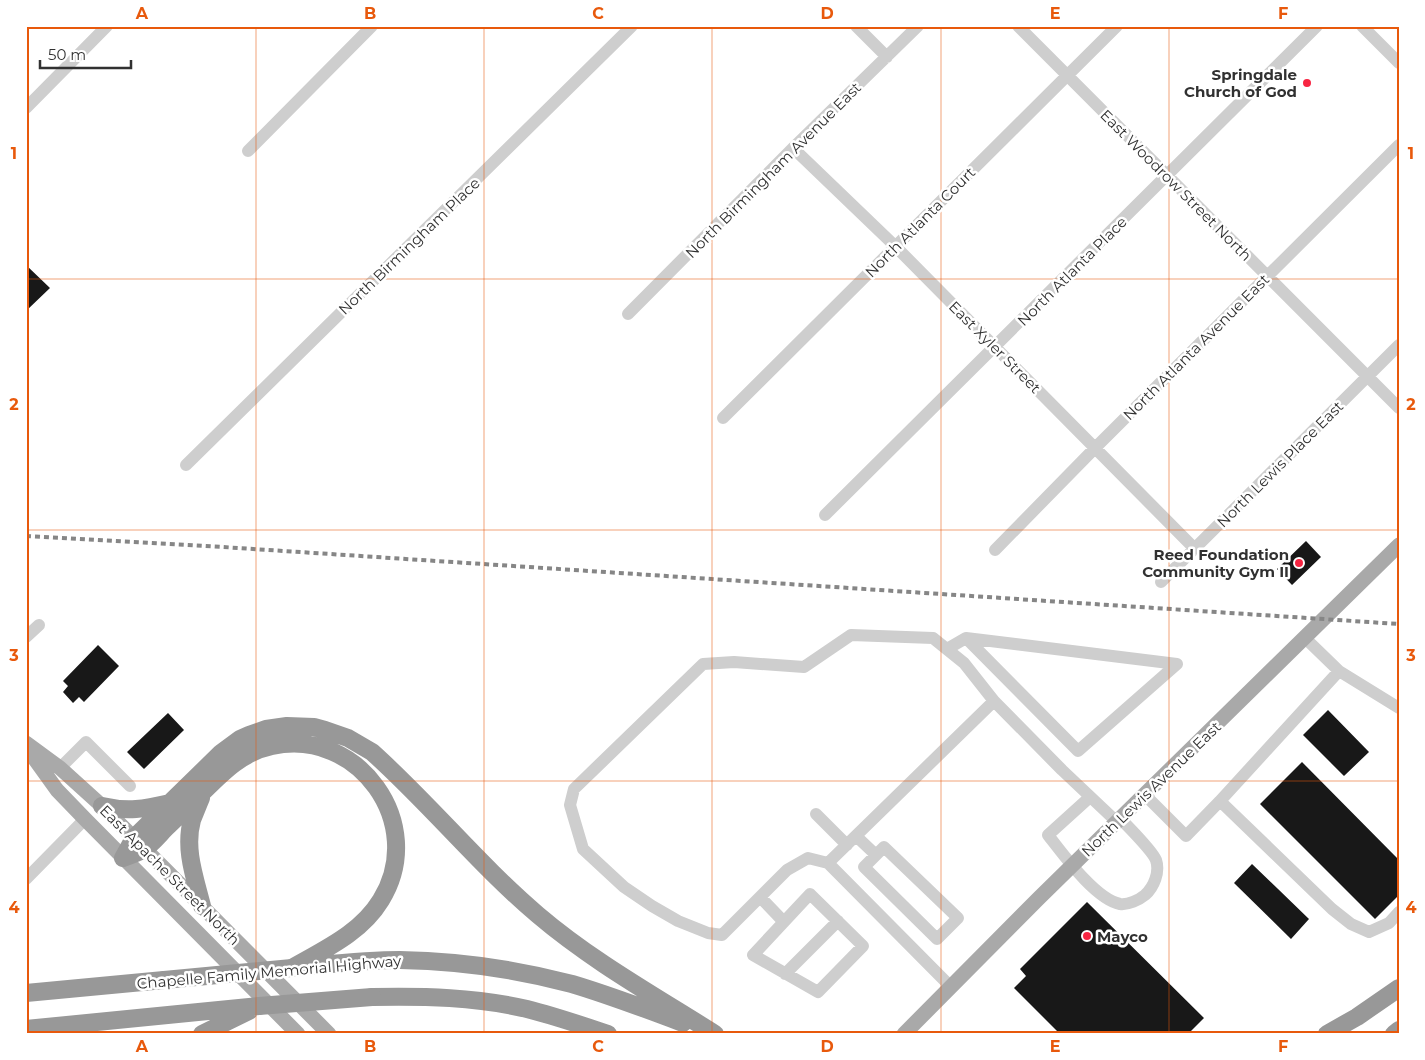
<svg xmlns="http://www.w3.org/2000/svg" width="1425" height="1060" font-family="Montserrat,sans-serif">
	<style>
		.building { fill: #181818 }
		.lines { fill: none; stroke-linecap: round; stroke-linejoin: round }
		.minor { stroke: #cecece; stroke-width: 12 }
		.major { stroke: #a9a9a9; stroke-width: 15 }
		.highway { stroke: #989898; stroke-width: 18 }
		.rail { stroke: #868686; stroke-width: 4; stroke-dasharray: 5 4; stroke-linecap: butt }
		.highway-bridge { stroke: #989898; stroke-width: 18 }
		.grid { fill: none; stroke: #e8590c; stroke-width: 1; stroke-opacity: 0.55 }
		.poi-dot { fill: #f72542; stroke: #fff; stroke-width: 2 }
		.labels { text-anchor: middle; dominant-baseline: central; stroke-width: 5; stroke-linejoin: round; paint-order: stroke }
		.poi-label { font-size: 15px; font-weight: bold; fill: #313131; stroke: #fff; text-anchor: end }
		.street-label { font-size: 15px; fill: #313131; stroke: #fff }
		.neatline { fill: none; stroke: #e8590c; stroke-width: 2 }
		.grid-label { font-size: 16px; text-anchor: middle; font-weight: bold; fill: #e8590c }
	</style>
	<rect width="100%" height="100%" fill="#fff"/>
	<path class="building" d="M26,265L50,288L26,311Z
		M1306,541L1321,557L1292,585L1277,569Z
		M98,645L119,666L84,702L79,697L73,703L63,692L68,686L63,681Z
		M1328,710L1369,752L1344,776L1303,735Z
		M168,713L184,730L144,769L127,752Z
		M1302,762L1399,860V895L1375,919L1260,804Z
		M1252,864L1309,919L1291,939L1234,883Z
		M1087,902L1204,1018L1188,1034H1060L1014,988L1026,976L1020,969Z"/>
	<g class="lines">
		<path class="minor" d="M856,26L887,57
			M1018,26L1399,408
			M1362,26L1399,63
			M26,108L107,26
			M793,148L895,246L1195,549
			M248,151L372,26
			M628,314L793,148L918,26
			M723,418L1117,26
			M186,465L632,26
			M825,515L1317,26
			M995,550L1095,448L1399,145
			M1161,582L1399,345
			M26,637L39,625
			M1305,638L1339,671L1399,708
			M947,649L966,638L1177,664L1078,751L966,638
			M60,768L86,742L130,786
			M1145,795L1186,836L1220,801L1339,671
			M1090,797L1048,835C1063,854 1095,899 1120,904C1128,905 1139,900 1145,895C1154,887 1160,872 1156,860C1152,850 1129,828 1121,819
			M1220,801L1332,909L1351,924L1369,932L1389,923L1399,912
			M816,814L847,845
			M856,836L876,855
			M884,847L958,918L937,939L864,867Z
			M828,863L994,701
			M26,879L85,819
			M810,894L863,946L818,992L753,955Z
			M760,897L784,922
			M785,974L838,921
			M950,986L828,863L808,858L787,870L722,935L708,933L678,921L652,906L624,887L583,849L570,805L574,789L703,664L734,662L804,667L851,635L933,638L964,663L994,701L1062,770L1117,822"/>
		<path class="major" d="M26,743L60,768L102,806L329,1034
			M29,751L57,790L85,819L298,1034
			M904,1034L1039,898L1399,545"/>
		<path class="highway" d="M201,798C198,805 195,813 192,820C184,849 195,878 202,906
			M102,806C128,812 144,809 170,803
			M123,858L134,838L221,753L240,739L249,735L266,729L287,726L314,727L325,730L348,738L372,752C430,804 479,865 538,915C592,961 655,996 715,1034
			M123,858C130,855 138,853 144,849C152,844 159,835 166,828C179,816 191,803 204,791C224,771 243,752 272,746C358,727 428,824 381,900C361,933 325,949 292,968
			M297,967C331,964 365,960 400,960C457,961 516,969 572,984C609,995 646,1009 683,1023
			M26,993L164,980
			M372,997C424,996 476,997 527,1009C555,1016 581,1025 608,1034
			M26,1029L259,1006
			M202,1034L249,1011
			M1327,1034L1357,1017L1399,988
			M1394,1034L1399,1030"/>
		<path class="rail" d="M26,536L223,547L1399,624"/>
		<path class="highway-bridge" d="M164,980L292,968
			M259,1006L372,997"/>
	</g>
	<path class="grid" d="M256,26V1034M484,26V1034M712,26V1034M941,26V1034M1169,26V1034M26,279H1399M26,530H1399M26,781H1399"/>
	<g class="poi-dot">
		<circle cx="1307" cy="83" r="5"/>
		<circle cx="1299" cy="563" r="5"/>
		<circle cx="1087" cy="936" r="5"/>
	</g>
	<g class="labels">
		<g class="poi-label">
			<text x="1297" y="74">Springdale<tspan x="1297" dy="17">Church of God</tspan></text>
			<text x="1289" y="554">Reed Foundation<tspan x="1289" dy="17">Community Gym II</tspan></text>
			<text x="1097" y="936" text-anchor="start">Mayco</text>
		</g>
		<g class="street-label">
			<text transform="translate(773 170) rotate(-45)">North Birmingham Avenue East</text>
			<text transform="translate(1176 185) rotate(45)">East Woodrow Street North</text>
			<text transform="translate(920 222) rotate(-45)">North Atlanta Court</text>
			<text transform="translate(409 246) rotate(-44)">North Birmingham Place</text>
			<text transform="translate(1072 271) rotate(-45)">North Atlanta Place</text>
			<text transform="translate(995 347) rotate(45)">East Xyler Street</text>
			<text transform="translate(1196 347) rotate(-45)">North Atlanta Avenue East</text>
			<text transform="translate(1280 464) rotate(-45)">North Lewis Place East</text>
			<text transform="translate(1151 789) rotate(-44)">North Lewis Avenue East</text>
			<text transform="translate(170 875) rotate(45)">East Apache Street North</text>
			<text transform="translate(269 972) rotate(-5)">Chapelle Family Memorial Highway</text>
		</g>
	</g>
	<rect width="1425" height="1060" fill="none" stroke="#ffffff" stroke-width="55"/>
	<path d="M40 60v8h91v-8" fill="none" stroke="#313131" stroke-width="2.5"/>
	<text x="48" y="60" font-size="15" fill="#313131" stroke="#ffffff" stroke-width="4" paint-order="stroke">50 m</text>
	<rect x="28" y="28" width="1370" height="1004" class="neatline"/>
	<g class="grid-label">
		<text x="142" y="19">A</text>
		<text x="370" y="19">B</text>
		<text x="598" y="19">C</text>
		<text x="827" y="19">D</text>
		<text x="1055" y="19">E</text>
		<text x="1283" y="19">F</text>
		<text x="14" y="159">1</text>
		<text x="1411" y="159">1</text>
		<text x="14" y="410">2</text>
		<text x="1411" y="410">2</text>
		<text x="14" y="661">3</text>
		<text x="1411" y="661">3</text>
		<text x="14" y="913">4</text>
		<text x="1411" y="913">4</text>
		<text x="142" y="1052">A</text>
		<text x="370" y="1052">B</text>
		<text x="598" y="1052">C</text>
		<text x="827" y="1052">D</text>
		<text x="1055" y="1052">E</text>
		<text x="1283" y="1052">F</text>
	</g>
</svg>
